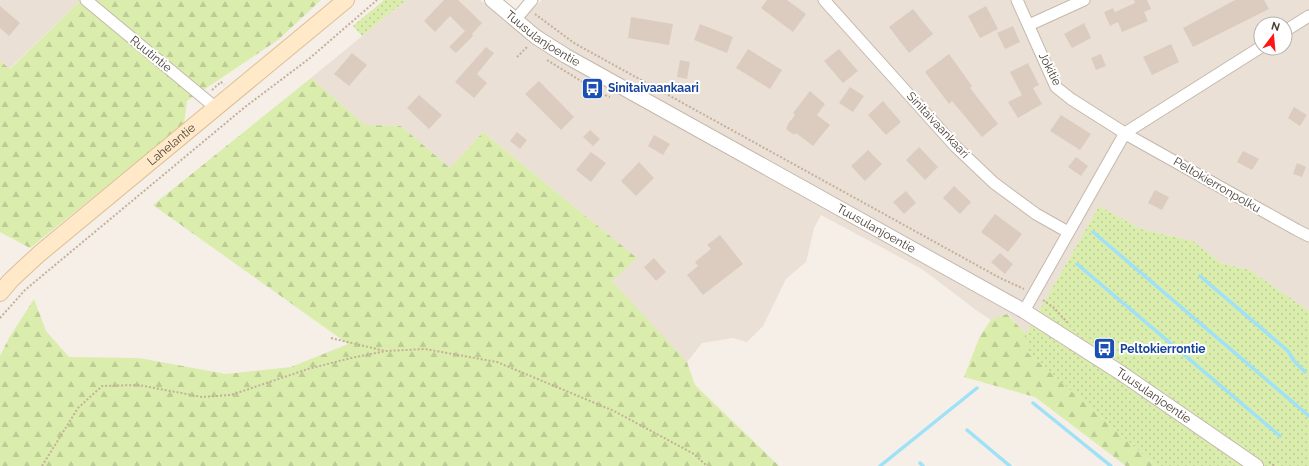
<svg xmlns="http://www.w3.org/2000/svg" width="1309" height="466" font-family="Raleway,sans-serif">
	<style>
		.residential { fill: #eae0d5; fill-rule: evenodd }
		.grass { fill: url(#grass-dots) }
		.forest { fill: url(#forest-firs) }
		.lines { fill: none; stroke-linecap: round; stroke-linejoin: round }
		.stream { stroke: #9fe1f7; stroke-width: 3.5 }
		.building { fill: #dbccbf }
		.minor-casing { stroke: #c5b8ac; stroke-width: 13 }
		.tertiary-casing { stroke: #c5b8ac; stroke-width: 16 }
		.secondary-casing { stroke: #ddbf95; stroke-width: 18 }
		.path { stroke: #c5af99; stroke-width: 2; stroke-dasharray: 2 2; stroke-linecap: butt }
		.minor { stroke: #fff; stroke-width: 11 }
		.tertiary { stroke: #fff; stroke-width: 14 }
		.secondary { stroke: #ffe9c8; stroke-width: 16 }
		.labels { text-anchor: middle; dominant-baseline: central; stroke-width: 4; stroke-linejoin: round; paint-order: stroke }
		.street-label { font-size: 12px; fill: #4a3f36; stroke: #fff }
		.transit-label { font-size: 12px; font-weight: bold; fill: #164399; stroke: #fff; text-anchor: start }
	</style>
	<defs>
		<pattern id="grass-dots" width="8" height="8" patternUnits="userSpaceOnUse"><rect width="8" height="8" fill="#daedad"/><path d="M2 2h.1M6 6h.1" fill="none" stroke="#bdcc95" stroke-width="1.8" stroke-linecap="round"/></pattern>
		<pattern id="forest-firs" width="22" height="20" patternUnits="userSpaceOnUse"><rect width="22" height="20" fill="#daedad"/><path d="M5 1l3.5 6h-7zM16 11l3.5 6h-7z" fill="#bdcc95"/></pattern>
	</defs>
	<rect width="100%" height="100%" fill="#f5efe8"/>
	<path class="residential" d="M0,0H81L9,69L0,61Z
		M406,0H480L514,27L542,0H1309V311L1250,270L1221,263L1193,241L1141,229L1099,206L1026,334L1008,314L991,320L976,310L922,269L821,215L814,228L806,262L786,279L763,326L747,342L733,338L702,343L687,362L611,281L637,258L483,132L450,168L401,126L365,125L311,78ZM1261,24H1285V48H1261Z"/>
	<path class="grass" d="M384,0H406L362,36L353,26Z
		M1099,206L1141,229L1193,241L1221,263L1250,270L1309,311V466H1156L1027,352L1026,334Z"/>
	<path class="forest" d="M81,0H321L278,40L187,101L184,124L30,248L0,232V61L10,69Z
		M311,78L365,125L401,126L450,168L483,132L637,258L612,281L687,362L695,385L779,466H0V356L9,338L34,299L46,331L69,357L139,358L226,374L291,367L348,344L153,205Z
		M1007,314L1026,334L1027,352L1156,466H1126L1035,397L964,377L980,336L991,320Z"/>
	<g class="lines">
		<path class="stream" d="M1093,232L1309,416
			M1077,264L1280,436
			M1200,276L1288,351L1294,361L1305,372
			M1033,403L1111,466
			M967,430L1010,466
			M920,463L923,466
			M880,466L977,388"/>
	</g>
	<path class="building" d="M444,0H458L482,23L472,34L473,36L456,53L449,47L465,31L450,16L435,32L424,21Z
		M767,0H787L806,14L793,32L761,8Z
		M1134,0H1147L1151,9L1144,12L1148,21L1122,32L1118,22L1110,26L1104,12L1113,8L1115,12L1135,3Z
		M1235,0H1264L1269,9L1193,47L1183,28Z
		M0,6L20,23L9,36L0,28Z
		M986,6L998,29L980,38L968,16Z
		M913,9L933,34L909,53L889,27Z
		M631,17L673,24L669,45L628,38Z
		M1084,23L1091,38L1072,48L1064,34Z
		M700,24L733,37L727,53L694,40Z
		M1013,26L1020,42L1005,49L997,33Z
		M1171,44L1179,62L1152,75L1143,57Z
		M486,47L494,53L477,74L487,83L474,98L455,82Z
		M748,49L782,70L770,89L736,68Z
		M839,49L858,71L843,83L824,61Z
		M352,53L367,65L349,86L334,74Z
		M949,54L972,86L970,88L998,124L982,137L952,101L949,104L925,72Z
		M1101,54L1106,66L1096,70L1091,58Z
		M680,60L690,62L687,79L677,77Z
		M1028,63L1039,85L1033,88L1042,104L1018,118L1008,102L1022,95L1010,72Z
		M539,81L574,117L561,130L525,94Z
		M850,87L864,96L853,112L839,103Z
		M810,91L825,104L817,115L830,125L813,146L796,133L794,135L786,129L788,124L795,115L793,113Z
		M419,95L442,115L429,129L407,108Z
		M883,101L901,122L886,135L868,115Z
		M1294,107L1307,115L1300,126L1288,118Z
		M1061,115L1091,134L1080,150L1050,131Z
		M590,130L600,139L593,146L583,137Z
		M517,132L527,140L520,149L510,141Z
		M654,135L670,144L663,155L648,146Z
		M919,147L938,167L925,180L906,160Z
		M868,150L882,164L865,181L851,166Z
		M1243,151L1259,159L1252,170L1237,162Z
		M591,152L606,163L591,182L576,170Z
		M1076,157L1088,166L1081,176L1068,167Z
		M639,162L654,178L636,196L621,181Z
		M1297,163L1306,167L1302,177L1293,174Z
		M954,186L971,202L960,214L943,198Z
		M1155,190L1169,197L1162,210L1148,203Z
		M906,191L916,203L904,214L893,202Z
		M995,214L1022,234L1008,252L981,232Z
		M720,235L743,264L703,295L687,275L698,266L695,262L711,249L707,245Z
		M1000,253L1013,264L1005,274L991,262Z
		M654,258L666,272L656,281L644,267Z"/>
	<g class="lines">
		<defs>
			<path id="minor" d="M86,0L216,108
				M824,0L955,146L994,183L1036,214L1068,232
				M1017,0L1056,87L1071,99L1131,137L1297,230L1309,236
				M515,20L532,0
				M1029,25L1084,0
				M1285,31L1309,16
				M1024,311L1125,133L1261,47"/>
			<g id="tertiary">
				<path id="s1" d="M492,0L536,37L566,56L1024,311L1121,373L1256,466"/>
			</g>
			<g id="secondary">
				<path id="s2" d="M0,293L11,280L39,254L346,0"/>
			</g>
		</defs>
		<use href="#minor" class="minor-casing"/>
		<use href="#tertiary" class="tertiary-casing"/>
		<use href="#secondary" class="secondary-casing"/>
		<path class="path" d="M535,14L574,43L1000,278L1024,289
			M517,57L528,46
			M547,60L602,94L610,97
			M212,90L221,82L224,85
			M1043,300L1053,307L1068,323
			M0,318L25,290L245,107L310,58L377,0
			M331,338L385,351
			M1269,462L1275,466
			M42,466L78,408L102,386L139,385L202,397L231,395L308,369L351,358L386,351L425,349L497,362L614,411L694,454L707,466"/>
		<use href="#minor" class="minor"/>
		<use href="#tertiary" class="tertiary"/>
		<use href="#secondary" class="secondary"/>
	</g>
	<defs>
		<symbol id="bus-square" viewBox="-11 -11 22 22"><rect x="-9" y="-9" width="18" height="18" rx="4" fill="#1a4fb4" stroke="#fff"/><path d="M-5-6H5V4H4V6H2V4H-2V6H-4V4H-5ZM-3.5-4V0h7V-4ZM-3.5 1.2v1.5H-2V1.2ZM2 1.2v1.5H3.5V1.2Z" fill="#fff"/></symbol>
	</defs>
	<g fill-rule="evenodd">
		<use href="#bus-square" x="580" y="76" width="25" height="25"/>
		<use href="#bus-square" x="1092" y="336" width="25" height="25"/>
	</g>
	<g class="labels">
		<g class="street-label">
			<text stroke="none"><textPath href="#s1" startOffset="64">Tuusulanjoentie</textPath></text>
			<text transform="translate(151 54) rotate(39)">Ruutintie</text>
			<text transform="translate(1050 69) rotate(63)">Jokitie</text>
			<text transform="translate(938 125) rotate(47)">Sinitaivaankaari</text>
			<text stroke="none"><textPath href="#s2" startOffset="227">Lahelantie</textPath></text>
			<text transform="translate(1217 185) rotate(30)">Peltokierronpolku</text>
			<text stroke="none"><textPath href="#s1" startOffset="448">Tuusulanjoentie</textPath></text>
			<text stroke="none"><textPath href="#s1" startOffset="772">Tuusulanjoentie</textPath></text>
		</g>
		<g class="transit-label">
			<text x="608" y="88">Sinitaivaankaari</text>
			<text x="1120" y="349">Peltokierrontie</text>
		</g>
	</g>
	<g transform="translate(1273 36) rotate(16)"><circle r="19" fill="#ffffff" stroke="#b7b2af"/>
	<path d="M0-3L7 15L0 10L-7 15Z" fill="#ff1516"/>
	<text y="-6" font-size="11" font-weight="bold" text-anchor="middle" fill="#4a3f36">N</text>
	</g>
</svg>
